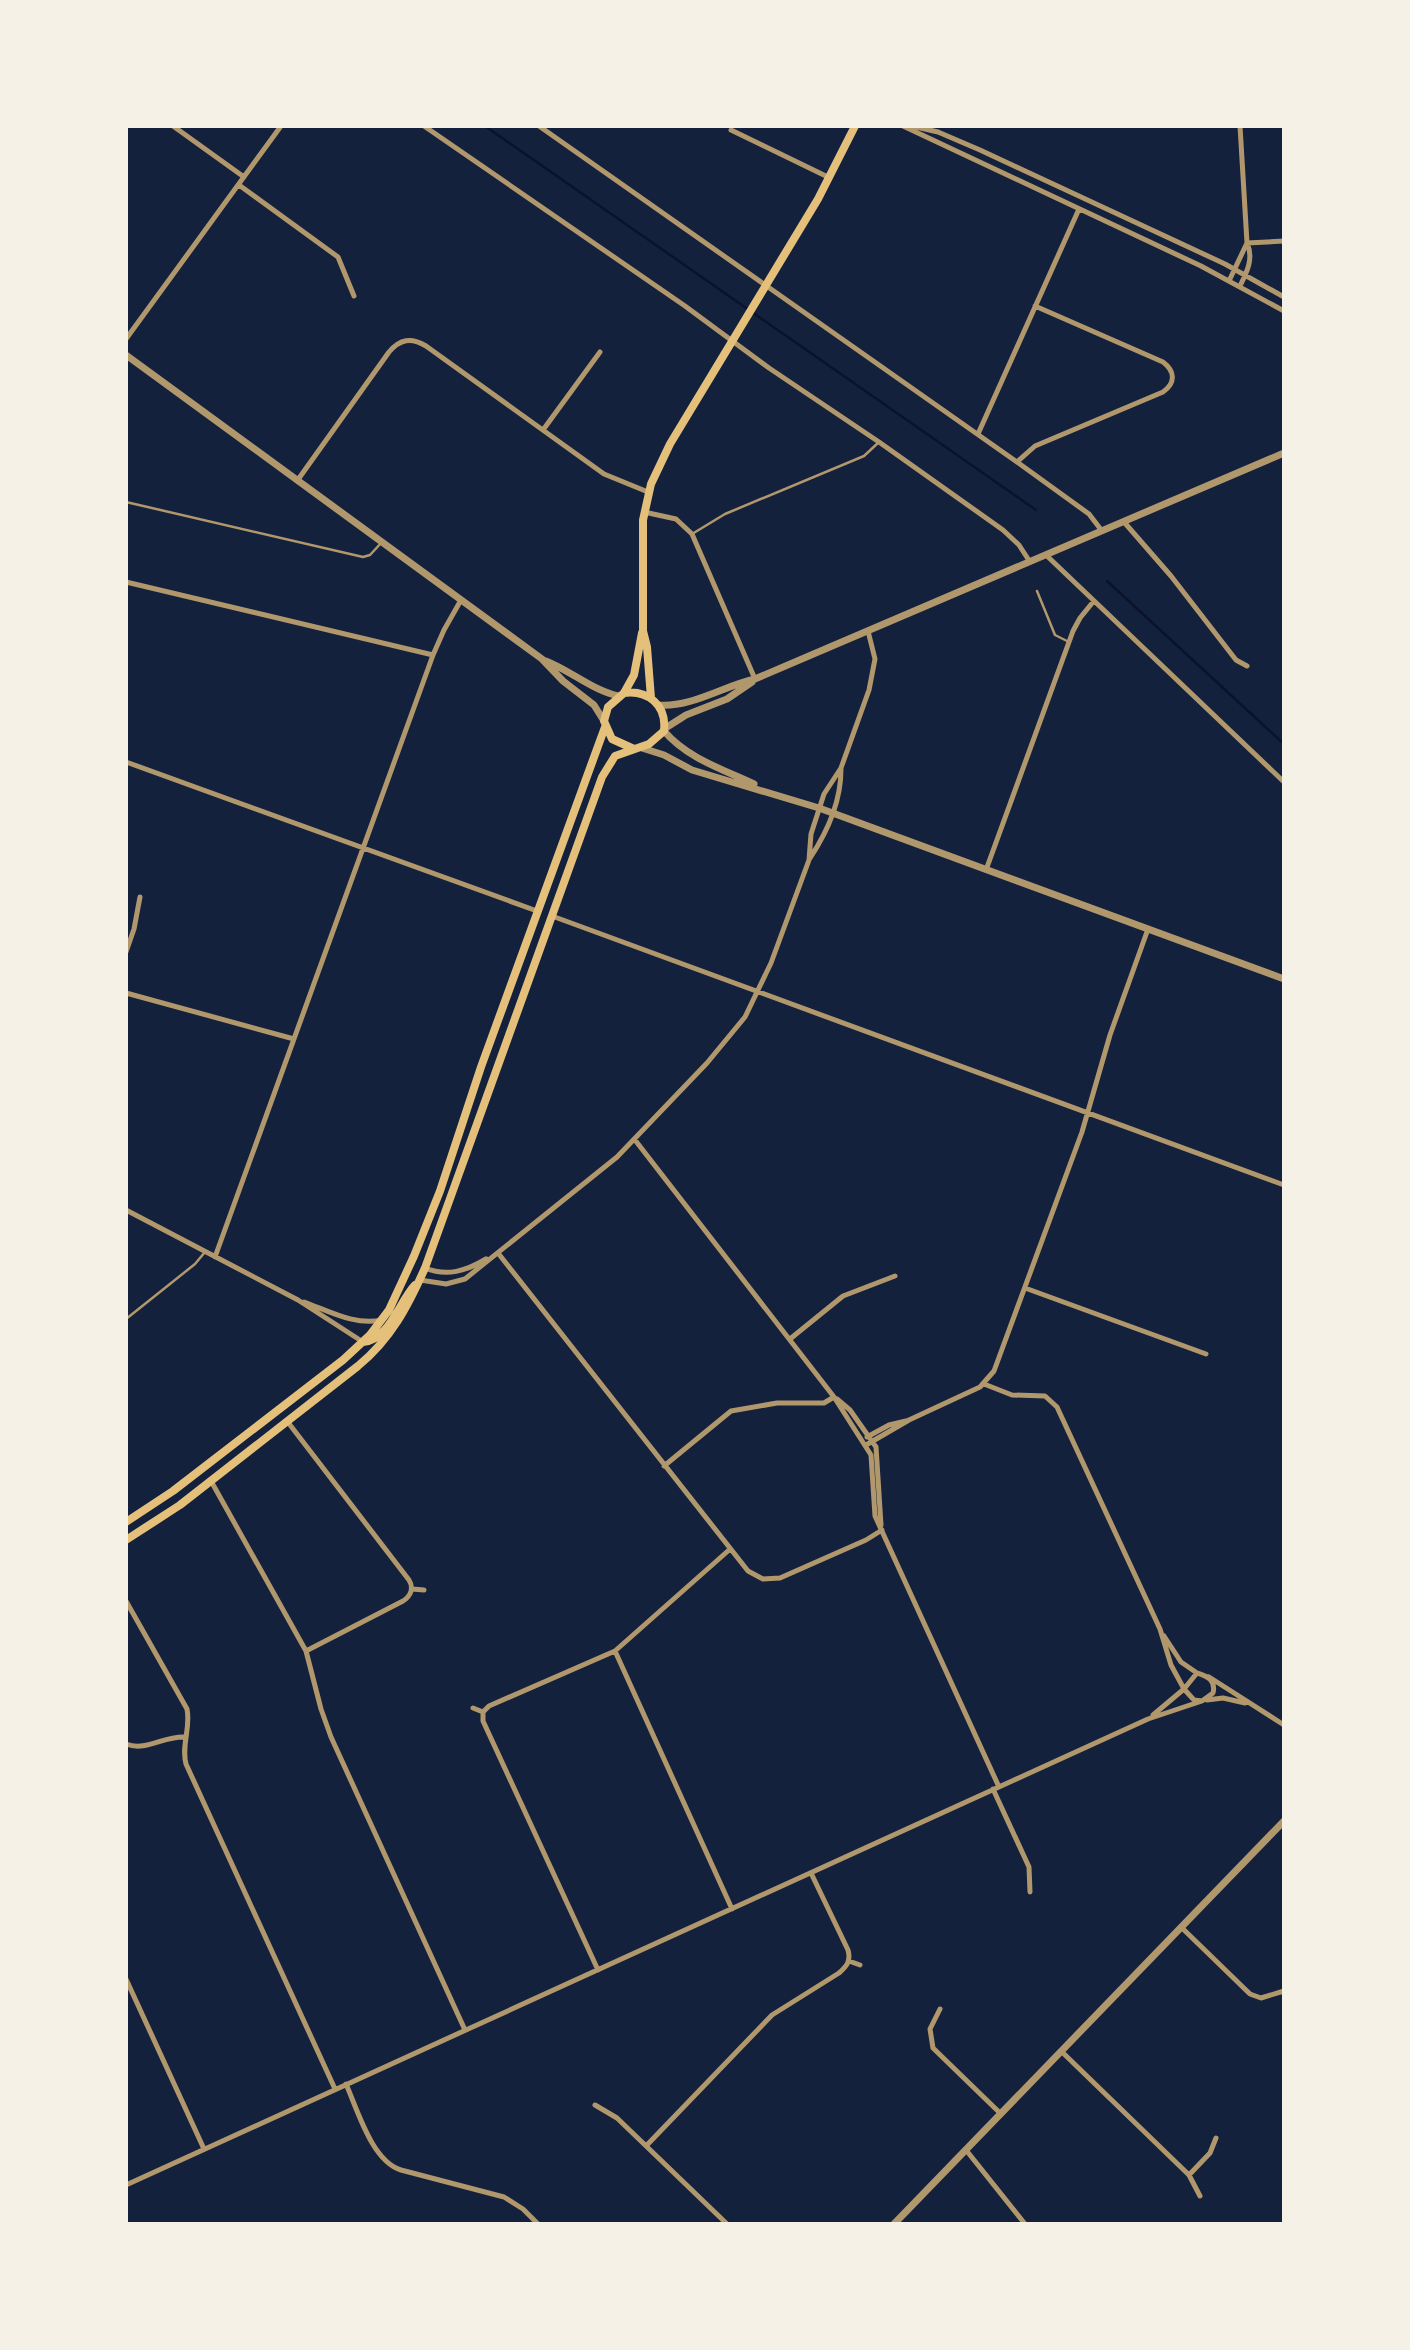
<svg xmlns="http://www.w3.org/2000/svg" width="1410" height="2350" font-family="'Zilla Slab',serif">
	<style>
		.lines { fill: none; stroke-linecap: round; stroke-linejoin: round }
		.stream { stroke: #0b132b; stroke-width: 2.5 }
		.service { stroke: #b1986c; stroke-width: 2.5 }
		.minor { stroke: #b1986c; stroke-width: 5 }
		.tertiary { stroke: #b1986c; stroke-width: 7 }
		.secondary { stroke: #e5c07b; stroke-width: 8 }
	</style>
	<rect width="100%" height="100%" fill="#14213d"/>
	<g class="lines">
		<path class="stream" d="M485,126L1036,510
			M1107,581L1284,744"/>
		<path class="service" d="M126,502L363,557L370,555L382,542
			M692,534L725,514L864,456L879,442
			M1037,591L1055,635L1069,642
			M126,1319L195,1264L205,1252"/>
		<path class="minor" d="M173,126L244,177
			M424,126L685,306L769,368L879,442L1003,530L1019,545L1030,562
			M539,126L1017,462L1089,514L1102,531
			M903,126L1201,266L1284,311
			M912,126L938,132L980,150L1225,264L1284,297
			M1240,126L1247,243C1254,258 1247,272 1240,286
			M731,130L830,178
			M239,185L338,257L354,296
			M1247,243L1284,241
			M1229,281L1247,243
			M126,339L281,126
			M543,430L600,352
			M978,434L1079,209
			M1017,462L1035,446L1163,392C1176,383 1175,371 1163,362L1035,306
			M297,481L389,352C400,339 411,337 426,346L604,474L648,492
			M644,512L676,519L692,534L755,679
			M1124,522L1171,576L1236,660L1247,666
			M1046,555L1284,782
			M126,582L433,655
			M126,762L537,911
			M810,858C828,831 841,802 841,769
			M986,870L1073,631L1080,618L1093,602
			M552,916L1284,1185
			M126,952L134,929L140,897
			M126,993L294,1039
			M635,1140L834,1397L871,1455L875,1516L999,1787
			M126,1210L298,1300L363,1342
			M498,1253L748,1571L763,1579L780,1578L866,1540L882,1530
			M215,1257L433,655L444,630L461,600
			M425,1268C447,1277 466,1271 486,1259
			M420,1280L446,1284L465,1279L617,1157L707,1063L745,1017L771,963L809,860L811,834L824,794L841,768L869,690L875,659L868,631
			M1025,1288L1206,1354
			M304,1302C329,1311 355,1326 382,1320
			M790,1339L843,1296L895,1276
			M984,1384L1012,1395L1045,1396L1057,1407L1160,1629L1171,1665L1184,1689
			M837,1399L850,1410L876,1447L881,1525
			M287,1421L409,1580C414,1588 411,1596 403,1601L306,1651
			M867,1437L889,1425L906,1421
			M866,1445L909,1420L980,1387L994,1371L1082,1132L1110,1035L1148,929
			M664,1466L731,1411L777,1403H824L834,1397
			M211,1481L306,1651L321,1709L331,1737L465,2030
			M412,1589L424,1590
			M126,1601L187,1709C191,1728 181,1745 186,1764L335,2089
			M1164,1636L1181,1662L1197,1673
			M615,1651L732,1909
			M1197,1673C1208,1676 1216,1681 1213,1693L1202,1701L1194,1700L1184,1689Z
			M1209,1677L1284,1725
			M1207,1700L1223,1698L1245,1703
			M473,1708L483,1712
			M1153,1715L1184,1689
			M126,1744C147,1752 164,1735 186,1737
			M993,1789L1029,1867L1030,1892
			M1181,1927L1250,1994L1261,1998L1284,1991
			M849,1961L860,1965
			M598,1970L483,1721V1712L489,1706L615,1651L729,1550
			M126,1979L204,2149
			M940,2009L930,2029L933,2048L1001,2114
			M1061,2051L1189,2175L1200,2196
			M346,2084C358,2111 372,2161 401,2170L504,2197L523,2209L538,2224
			M595,2105L617,2118L727,2224
			M647,2145L772,2015L839,1973C847,1966 851,1961 848,1950L811,1873
			M966,2150L1025,2224
			M1189,2175L1210,2153L1216,2138
			M126,2185L1148,1719L1202,1701"/>
		<path class="tertiary" d="M126,355L542,659L563,681L594,705L604,721
			M546,661C571,671 592,690 618,696
			M658,705C691,708 723,686 755,679L1284,453
			M664,729L686,715L727,699L752,682
			M664,731C687,758 722,769 754,784
			M642,748L664,755L692,770L819,808L1284,979
			M894,2224L1284,1821"/>
		<path class="secondary" d="M624,693L634,675L642,633
			M651,698L647,647L643,631V520L651,484L670,444L818,199L855,126
			M363,1342C389,1340 399,1302 415,1285
			M126,1522L173,1491L343,1360L370,1335L389,1310L414,1256L440,1191L481,1067L605,727
			M126,1540L180,1505L358,1366C391,1339 408,1306 425,1268L602,777L615,756L649,744L664,731C667,705 648,690 624,693L608,707L604,721L612,739L634,749"/>
	</g>
	<rect width="1410" height="2350" fill="none" stroke="#f6f1e7" stroke-width="256"/>
</svg>
